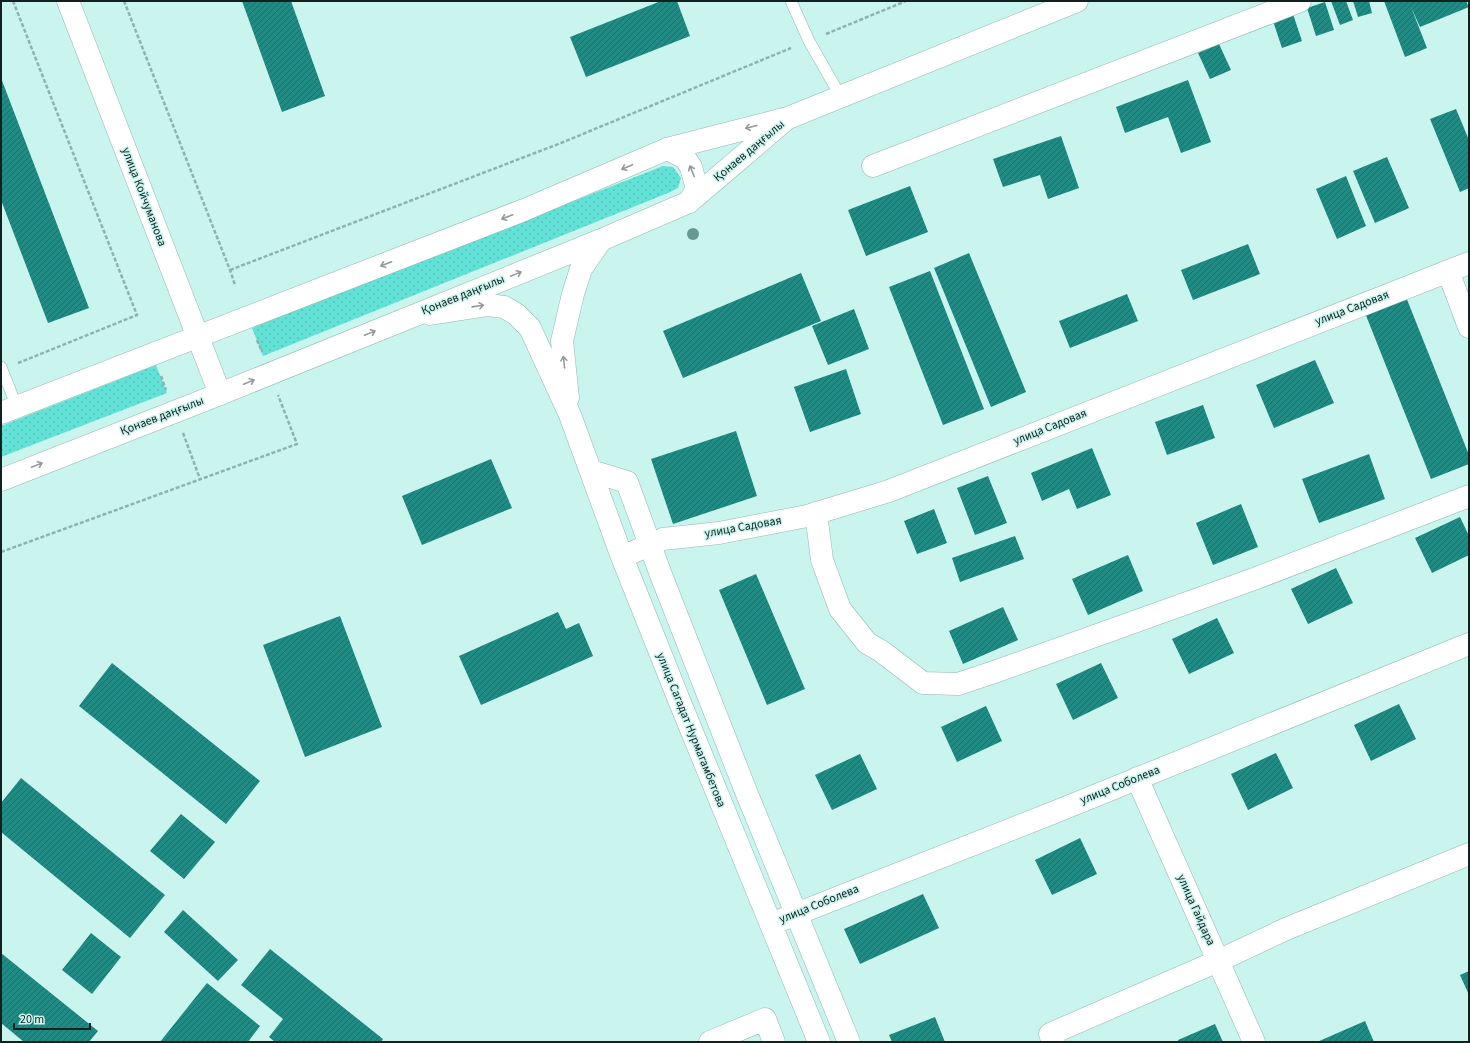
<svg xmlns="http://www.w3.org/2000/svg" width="1470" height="1043" font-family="'Source Sans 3',sans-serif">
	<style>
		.grass { fill: url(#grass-dots) }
		.building { fill: url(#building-hatch) }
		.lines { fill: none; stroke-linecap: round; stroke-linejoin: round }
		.service-casing { stroke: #90b8b3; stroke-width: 12 }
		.minor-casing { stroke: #90b8b3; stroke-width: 23 }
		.tertiary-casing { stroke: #90b8b3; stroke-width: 23 }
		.secondary-casing { stroke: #90b8b3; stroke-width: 23 }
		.path { stroke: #90b2ae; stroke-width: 2.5; stroke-dasharray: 4 2; stroke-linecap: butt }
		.service { stroke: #fff; stroke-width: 11 }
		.minor { stroke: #fff; stroke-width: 22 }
		.tertiary { stroke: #fff; stroke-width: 22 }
		.secondary { stroke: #fff; stroke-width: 22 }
		.tree { fill: #679994 }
		.oneway { stroke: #949b9a }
		.labels { text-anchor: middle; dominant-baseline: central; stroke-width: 3; stroke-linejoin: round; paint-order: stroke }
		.street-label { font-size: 12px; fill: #11211f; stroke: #caf4ee }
	</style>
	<defs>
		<pattern id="grass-dots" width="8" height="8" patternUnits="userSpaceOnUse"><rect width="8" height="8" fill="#62e2d6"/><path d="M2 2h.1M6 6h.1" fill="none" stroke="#54c2b7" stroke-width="1.8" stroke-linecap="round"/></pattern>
		<pattern id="building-hatch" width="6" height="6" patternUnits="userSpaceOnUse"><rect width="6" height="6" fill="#218a82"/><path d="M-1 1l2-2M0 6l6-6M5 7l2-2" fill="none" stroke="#1b706a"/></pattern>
	</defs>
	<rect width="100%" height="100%" fill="#caf4ee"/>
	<path class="grass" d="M663,166L673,167L681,178L678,188L668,193L263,356L252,328Z
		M156,365L167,393L1,457V426Z"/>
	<path class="building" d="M242,1H291L325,96L282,112Z
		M661,1H677L690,36L586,77L570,37Z
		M1331,1H1346L1353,20L1340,25Z
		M1353,1H1369L1372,13L1358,17Z
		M1384,1H1466L1469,7L1420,27L1411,7L1427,48L1405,57Z
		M1325,2L1334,30L1316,36L1307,8Z
		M1293,14L1302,41L1282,48L1273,21Z
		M1219,44L1231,70L1210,79L1198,53Z
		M1,78L89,308L48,323L1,200Z
		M1188,80L1211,142L1181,153L1168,117L1125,133L1116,107Z
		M1456,109L1469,140V188L1460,192L1430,119Z
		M1061,136L1079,188L1048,199L1040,175L1003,187L993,159Z
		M1387,157L1409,208L1375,223L1353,171Z
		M1346,176L1366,226L1337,239L1316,189Z
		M910,186L928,232L866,256L848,210Z
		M1248,244L1260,274L1193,300L1181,270Z
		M969,253L1026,392L991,407L934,268Z
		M930,271L984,409L943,425L889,287Z
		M801,273L821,321L683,378L663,331Z
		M1127,294L1138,321L1070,348L1059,321Z
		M1406,297L1469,455V464L1431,479L1365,313Z
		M854,309L869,349L828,365L812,326Z
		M1315,360L1334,403L1274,428L1256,385Z
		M846,369L861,414L810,432L794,387Z
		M1203,405L1215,438L1167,455L1155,422Z
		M736,431L757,496L673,524L651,459Z
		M1092,448L1111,495L1077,509L1069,489L1042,501L1031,473Z
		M1369,454L1385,499L1319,523L1302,479Z
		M491,459L512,508L422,545L402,496Z
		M988,476L1007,523L975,535L957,488Z
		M1241,504L1258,547L1213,565L1196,523Z
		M934,509L947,543L917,554L904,521Z
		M1460,517L1469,536V555L1432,573L1415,538Z
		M1015,536L1024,559L960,582L952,558Z
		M1128,555L1143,591L1088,615L1072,579Z
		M1336,568L1353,603L1308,624L1291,589Z
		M756,574L805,689L767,705L719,590Z
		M1003,607L1018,640L963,664L949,631Z
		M558,612L566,629L579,623L593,656L481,705L459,656Z
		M340,616L382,727L305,757L263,645Z
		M1217,618L1234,653L1189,674L1172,639Z
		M112,663L260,781L226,824L79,706Z
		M1101,663L1118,698L1073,720L1056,684Z
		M1399,704L1416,739L1371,761L1354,725Z
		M986,706L1002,741L957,762L941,727Z
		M1276,753L1293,788L1248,810L1231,774Z
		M860,754L877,789L832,810L815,775Z
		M21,778L165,895L130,938L1,832V803Z
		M181,814L215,842L184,879L150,851Z
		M1080,838L1097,874L1052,895L1035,860Z
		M923,894L939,928L860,964L844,929Z
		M183,910L238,960L218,981L164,932Z
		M91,933L121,957L92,994L62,970Z
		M270,949L383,1039L381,1042H275L269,1037L283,1019L241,985Z
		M1,953L98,1031L89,1042H24L1,1023Z
		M1469,971V995L1460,975Z
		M207,983L260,1026L248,1042H160Z
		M935,1017L945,1042H892L889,1035Z
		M1365,1021L1374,1042H1317Z
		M1215,1024L1223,1042H1178V1040Z"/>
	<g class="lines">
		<defs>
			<path id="service" d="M791,1L809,41L841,97
				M1,367L17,407"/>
			<path id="minor" d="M873,166L1300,1
				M1448,271L1469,327
				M430,314L488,305L504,307L516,314L530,328L570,415L622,557L679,700L819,1042
				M568,398L562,341L573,294L581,269L601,240
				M591,471L627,482L661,575L747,794L849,1042
				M816,513L822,560L840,609L867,643L881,651L923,683L958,684L997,671L1254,579L1469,496
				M622,557L663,539L719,533L807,516L889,491L1469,263
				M1137,778L1254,1042
				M771,924L1055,812L1469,644
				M710,1042L765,1019L774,1042
				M1053,1042L1050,1034L1218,961L1286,929L1469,854"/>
			<path id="tertiary" d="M68,1L220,394
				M667,149L685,158L691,167L696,185L695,192L689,202"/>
			<path id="secondary" d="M1,413L524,210L667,149L788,118L1077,1
				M1,480L220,394L601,240L689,202L784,121"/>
		</defs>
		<use href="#service" class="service-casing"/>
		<use href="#minor" class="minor-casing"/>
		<use href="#tertiary" class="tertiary-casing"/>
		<use href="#secondary" class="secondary-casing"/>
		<path class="path" d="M13,1L137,315L18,363
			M124,1L230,270L235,285
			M826,34L906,1
			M230,270L561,143L791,48
			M257,340L262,352
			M161,376L166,390
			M183,433L200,479
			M1,552L297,444L278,395"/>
		<use href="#service" class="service"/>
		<use href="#minor" class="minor"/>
		<use href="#tertiary" class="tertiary"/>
		<use href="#secondary" class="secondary"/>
	</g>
	<circle class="tree" cx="693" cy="234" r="6"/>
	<defs><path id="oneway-shaft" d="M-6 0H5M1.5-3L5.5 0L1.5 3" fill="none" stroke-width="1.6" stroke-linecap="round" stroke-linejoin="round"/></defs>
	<g class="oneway">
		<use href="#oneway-shaft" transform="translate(751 127) rotate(166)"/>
		<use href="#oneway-shaft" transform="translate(627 167) rotate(157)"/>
		<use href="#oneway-shaft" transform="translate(692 171) rotate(-112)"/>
		<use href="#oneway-shaft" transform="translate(507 217) rotate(159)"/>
		<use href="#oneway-shaft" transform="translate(386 264) rotate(159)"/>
		<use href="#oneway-shaft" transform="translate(516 274) rotate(-22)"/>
		<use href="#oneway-shaft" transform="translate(478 306) rotate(-8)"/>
		<use href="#oneway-shaft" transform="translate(370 333) rotate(-22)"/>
		<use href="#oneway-shaft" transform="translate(564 362) rotate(-96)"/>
		<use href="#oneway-shaft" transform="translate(249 382) rotate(-22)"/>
		<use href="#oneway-shaft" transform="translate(37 465) rotate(-22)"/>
	</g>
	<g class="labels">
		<g class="street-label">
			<text transform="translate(749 151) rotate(-40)">Қонаев даңғылы</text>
			<text transform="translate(144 197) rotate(69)">улица Койчуманова</text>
			<text transform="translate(463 295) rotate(-22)">Қонаев даңғылы</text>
			<text transform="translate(1352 308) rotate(-21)">улица Садовая</text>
			<text transform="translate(162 416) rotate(-21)">Қонаев даңғылы</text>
			<text transform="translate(1050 427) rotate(-22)">улица Садовая</text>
			<text transform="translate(743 527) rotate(-10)">улица Садовая</text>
			<text transform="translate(691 730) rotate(68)">улица Сагадат Нурмагамбетова</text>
			<text transform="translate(1120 785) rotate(-22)">улица Соболева</text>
			<text transform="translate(819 904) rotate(-22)">улица Соболева</text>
			<text transform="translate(1196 910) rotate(66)">улица Гайдара</text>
		</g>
	</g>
	<rect width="1470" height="1043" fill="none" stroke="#11211f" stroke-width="4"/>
	<path d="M14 1023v6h76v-6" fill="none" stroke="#11211f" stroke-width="2"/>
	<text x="20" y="1023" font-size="12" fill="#11211f" stroke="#caf4ee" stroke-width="3" paint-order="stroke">20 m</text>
</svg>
